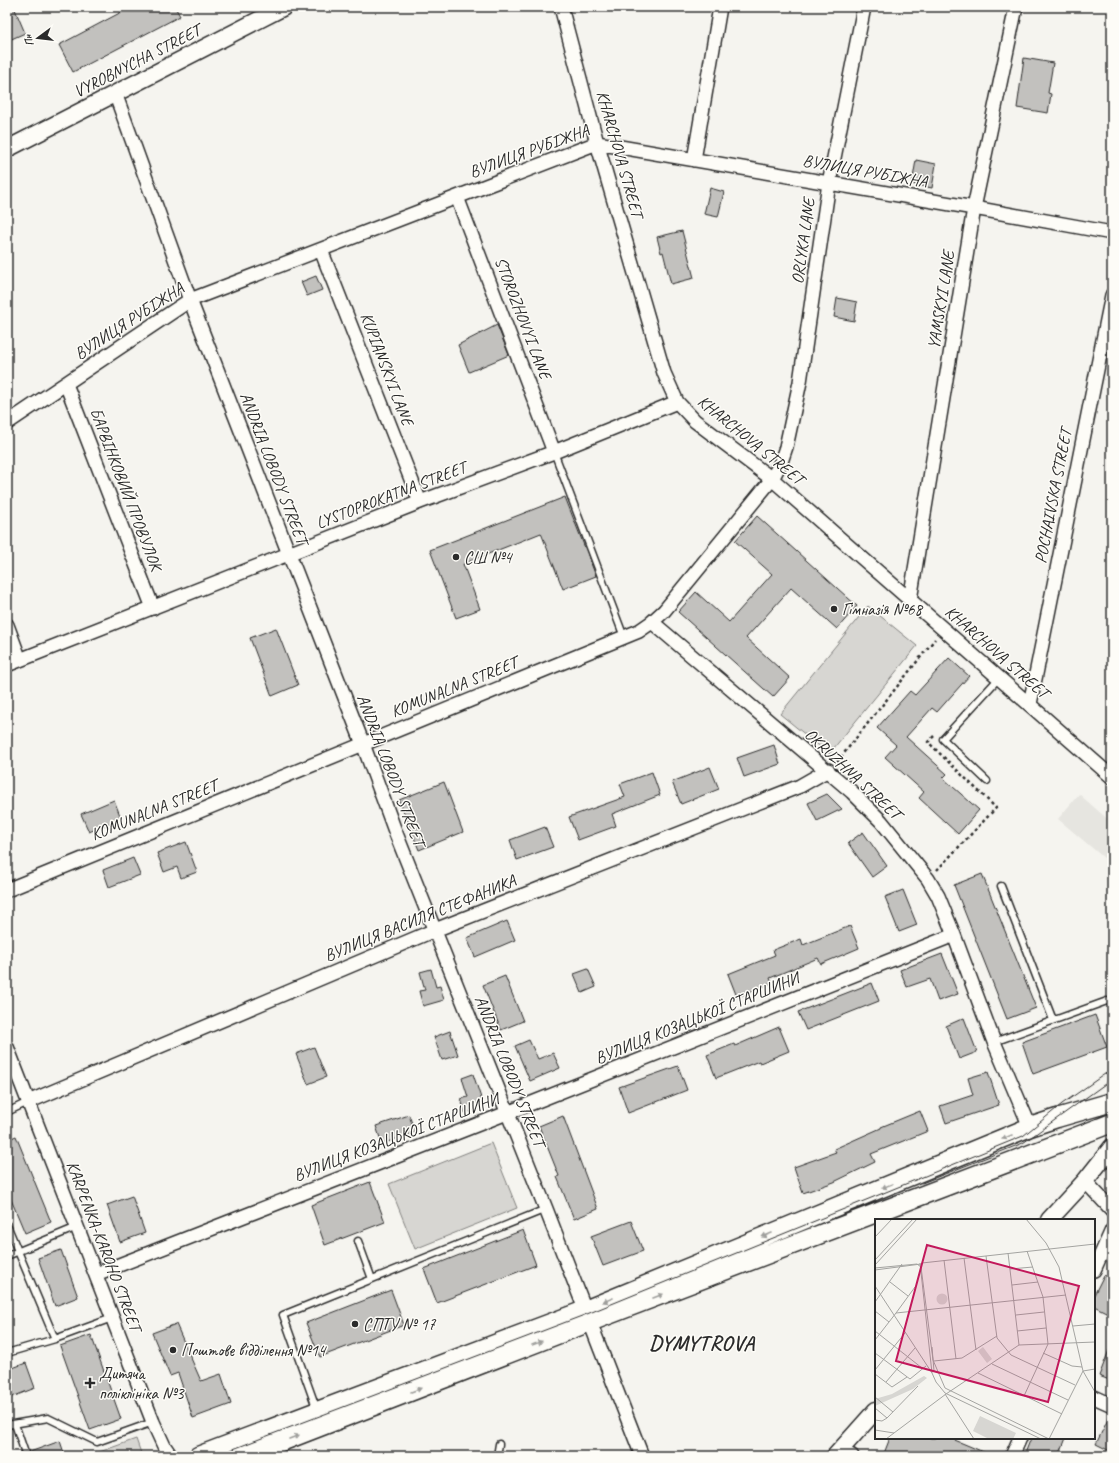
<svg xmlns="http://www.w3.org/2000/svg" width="1119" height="1463" font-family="Caveat,sans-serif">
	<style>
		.built { fill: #e6e5e0 }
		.green { fill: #d7d6d2; stroke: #81807e }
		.building { fill: #c2c1be; stroke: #2b2b2b }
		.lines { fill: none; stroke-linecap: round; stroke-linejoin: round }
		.service-casing { stroke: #2b2b2b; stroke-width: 9 }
		.minor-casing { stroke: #2b2b2b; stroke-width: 16 }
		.tertiary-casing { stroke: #2b2b2b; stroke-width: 19 }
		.secondary-casing { stroke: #2b2b2b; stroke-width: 21 }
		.path { stroke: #2b2b2b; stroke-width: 2.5; stroke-dasharray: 3 3; stroke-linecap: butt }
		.service { stroke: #fdfcf7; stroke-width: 6 }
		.minor { stroke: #fdfcf7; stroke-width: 13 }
		.tertiary { stroke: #fdfcf7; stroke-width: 16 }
		.secondary { stroke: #fdfcf7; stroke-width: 18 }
		.tram { stroke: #2b2b2b; stroke-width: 1 }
		.oneway { fill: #9e9e9b }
		.poi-dot { fill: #2b2b2b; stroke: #fdfcf7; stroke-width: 1.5 }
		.labels { text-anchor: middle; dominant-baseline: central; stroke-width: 3; stroke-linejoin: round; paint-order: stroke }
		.street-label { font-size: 17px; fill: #2b2b2b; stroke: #fdfcf7 }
		.poi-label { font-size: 17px; fill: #2b2b2b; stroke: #fdfcf7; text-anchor: start }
		.district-label { font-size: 21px; font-weight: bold; letter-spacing: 1px; fill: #2b2b2b; stroke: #fdfcf7 }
		.inset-road { fill: none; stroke: #a4a4a1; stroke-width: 1 }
		.view { fill: #c2185b; fill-opacity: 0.15; stroke: #c2185b; stroke-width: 2 }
		.inset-edge { fill: none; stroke: #2b2b2b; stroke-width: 2 }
	</style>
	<rect width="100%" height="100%" fill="#f5f4ef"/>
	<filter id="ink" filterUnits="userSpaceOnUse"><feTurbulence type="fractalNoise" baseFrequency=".025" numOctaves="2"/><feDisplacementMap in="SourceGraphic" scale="8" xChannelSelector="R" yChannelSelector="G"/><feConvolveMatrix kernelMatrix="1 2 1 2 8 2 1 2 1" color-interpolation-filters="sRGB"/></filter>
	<g filter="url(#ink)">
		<path class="built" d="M1079,794L1112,823V860L1110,863L1058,819Z"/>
		<path class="green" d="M868,606L917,646L829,754L780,714Z
			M491,1143L517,1208L415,1249L389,1184Z
			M136,1439L142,1456H88Z"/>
		<path class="building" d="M7,7H14L25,33L7,41Z
			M131,7H175L180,16L73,72L59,45Z
			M1024,58L1053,63L1048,93L1051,94L1048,113L1017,108Z
			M916,160L936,164L932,188L912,184Z
			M710,188L724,192L718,217L704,214Z
			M682,231L694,278L671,284L663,252L661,253L657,237Z
			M316,276L322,290L307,296L301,282Z
			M837,298L857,302L854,321L834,317Z
			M497,325L509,355L469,372L458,345Z
			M565,497L596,576L563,589L541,533L463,564L480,609L456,618L430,550Z
			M757,516L857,606L837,629L791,588L746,638L790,678L773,697L678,612L696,592L729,622L772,574L735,541Z
			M276,628L298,685L272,696L250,638Z
			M949,658L969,676L937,712L932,708L906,737L947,774L943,778L979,810L958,834L919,798L924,792L885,757L896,745L877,728L910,691L915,695Z
			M774,745L780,764L744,777L737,758Z
			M710,767L719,789L681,804L672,782Z
			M652,772L660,795L612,814L616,826L578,840L569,817L625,797L620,784Z
			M444,782L463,832L419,850L399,800Z
			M827,794L842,809L817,821L808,803Z
			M114,800L121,818L89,832L81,814Z
			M545,827L553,847L517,860L510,840Z
			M863,832L887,866L872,877L848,843Z
			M186,842L197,872L181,878L177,867L164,872L157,853Z
			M133,858L140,875L109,887L103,870Z
			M982,874L1036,1008L1007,1019L954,885Z
			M903,890L917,925L899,932L885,897Z
			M507,921L515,940L475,957L467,938Z
			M850,926L859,948L821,964L818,958L770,978L772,983L737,997L728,974L775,955L773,950L801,939L803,945Z
			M942,954L958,994L938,1001L930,979L907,987L900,970Z
			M431,969L436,987L440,986L444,1000L423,1006L419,991L425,990L420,972Z
			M588,969L596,987L582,993L574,974Z
			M505,976L523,1021L501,1030L483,985Z
			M872,983L879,1001L806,1030L798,1012Z
			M1095,1015L1107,1047L1033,1074L1022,1042Z
			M964,1018L977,1052L959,1059L946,1026Z
			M779,1027L789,1051L760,1063L759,1061L716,1078L707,1055L734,1044L735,1046Z
			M450,1031L458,1055L442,1060L434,1037Z
			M529,1040L538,1059L553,1053L560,1068L530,1081L515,1046Z
			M314,1047L326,1077L308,1084L296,1054Z
			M678,1066L687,1090L628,1113L619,1087Z
			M988,1072L999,1105L946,1123L940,1106L973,1095L968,1078Z
			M473,1074L484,1107L465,1113L461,1099L468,1097L462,1078Z
			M920,1111L928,1131L871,1154L875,1162L834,1182L803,1193L794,1167L836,1152L834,1149L881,1128V1127Z
			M409,1115L415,1132L382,1144L376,1126Z
			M563,1116L598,1209L574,1219L557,1177L559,1176L539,1126Z
			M16,1136L51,1222L25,1233L7,1190V1140Z
			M370,1182L385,1222L325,1245L311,1205Z
			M132,1196L145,1233L120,1242L107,1205Z
			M631,1221L643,1251L603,1266L591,1236Z
			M523,1230L536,1265L437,1303L424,1269Z
			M61,1250L78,1297L55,1306L38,1258Z
			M1104,1275L1112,1279V1315L1094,1306V1295Z
			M391,1290L404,1325L320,1357L306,1323Z
			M176,1324L201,1381L221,1374L231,1404L193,1418L178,1373L170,1376L152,1333Z
			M91,1335L121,1419L90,1430L60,1346Z
			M1111,1345H1112V1381L1099,1376Z
			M26,1363L35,1388L7,1399V1370Z
			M1111,1413H1112V1452L1096,1444Z
			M890,1438H950L993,1456H883Z
			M1031,1438H1066L1059,1456H1024Z
			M60,1441L65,1456H30V1452Z"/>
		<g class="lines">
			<defs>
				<path id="service" d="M554,452L624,637
					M987,781L943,739L999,678
					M1001,886L1053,1020
					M994,1042L1107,1001
					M7,1112L28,1102
					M7,1225L55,1339L112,1318
					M358,1241L372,1279
					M7,1256L77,1227
					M7,1353L55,1339
					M317,1410L283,1315L546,1209
					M15,1424L26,1456
					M7,1425L48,1418L97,1442L153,1422
					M497,1456L499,1444"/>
				<path id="minor" d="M561,7L597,143L627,246L664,373L677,402L695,421L772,479L1112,777
					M115,93L190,300L363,744L395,831L546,1209L642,1456
					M694,160L720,7
					M457,197L554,452
					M321,250L420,502
					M66,384L153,608
					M7,423L190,300L597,143L974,208L1112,233
					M910,600L974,208L1016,7
					M652,622L852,792L881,821L928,879L938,896L954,935L994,1042L1030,1127
					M7,625L20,660
					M7,665L420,502L554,452L677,402
					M1030,704L1112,295
					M7,890L639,631L652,622L664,611L772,479L781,462L786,447L800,382L829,183L864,7
					M7,1047L153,1422L164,1446L171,1456
					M28,1102L435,930L800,786L828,770
					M1085,1181L1112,1210
					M1094,1270L1112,1230
					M96,1274L507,1113L954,935
					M1094,1397L1112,1405
					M840,1450L852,1456
					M1012,1456L1020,1438"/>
				<path id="tertiary" d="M7,149L284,7
					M1049,1220L1085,1181L1112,1147
					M835,1456L876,1410"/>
				<path id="secondary" d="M198,1456L585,1310L1030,1127L1057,1118L1112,1102
					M245,1456L590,1322L1112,1123"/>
			</defs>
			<use href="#service" class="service-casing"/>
			<use href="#minor" class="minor-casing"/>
			<use href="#tertiary" class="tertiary-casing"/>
			<use href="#secondary" class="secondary-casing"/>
			<path class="path" d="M934,736L928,742L996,808L937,870
				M837,762L935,639"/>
			<use href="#service" class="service"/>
			<use href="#minor" class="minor"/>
			<use href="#tertiary" class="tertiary"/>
			<use href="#secondary" class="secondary"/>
			<path class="tram" d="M922,1183L1023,1143L1112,1079
				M221,1456L228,1451L587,1314L1023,1136L1062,1104L1112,1069"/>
		</g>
		<defs><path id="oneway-solid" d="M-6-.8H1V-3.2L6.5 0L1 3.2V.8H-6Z"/></defs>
		<g class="oneway">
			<use href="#oneway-solid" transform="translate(1007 1137) rotate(158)"/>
			<use href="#oneway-solid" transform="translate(887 1186) rotate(158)"/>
			<use href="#oneway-solid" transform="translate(767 1235) rotate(158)"/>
			<use href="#oneway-solid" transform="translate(658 1296) rotate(-21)"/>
			<use href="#oneway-solid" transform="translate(608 1300) rotate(158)"/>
			<use href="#oneway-solid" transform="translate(537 1343) rotate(-21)"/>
			<use href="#oneway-solid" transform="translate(416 1390) rotate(-21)"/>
			<use href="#oneway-solid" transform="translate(294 1437) rotate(-21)"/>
		</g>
	</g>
	<g class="poi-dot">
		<circle cx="456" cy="557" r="4"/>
		<circle cx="834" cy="609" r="4"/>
		<circle cx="355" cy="1324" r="4"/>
		<circle cx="173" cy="1350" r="4"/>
		<path d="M88 1377h4v4h4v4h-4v4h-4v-4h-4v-4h4z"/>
	</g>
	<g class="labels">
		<g class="street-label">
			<text transform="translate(137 61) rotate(-27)">VYROBNYCHA STREET</text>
			<text transform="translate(529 151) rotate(-20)">ВУЛИЦЯ РУБІЖНА</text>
			<text transform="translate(620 154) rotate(74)">KHARCHOVA STREET</text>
			<text transform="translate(865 171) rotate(10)">ВУЛИЦЯ РУБІЖНА</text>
			<text transform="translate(803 241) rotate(-82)">ORLYKA LANE</text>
			<text transform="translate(941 300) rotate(-81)">YAMSKYI LANE</text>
			<text transform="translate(523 318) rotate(69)">STOROZHOVYI LANE</text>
			<text transform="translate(129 321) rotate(-33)">ВУЛИЦЯ РУБІЖНА</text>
			<text transform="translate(387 369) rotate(69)">KUPIANSKYI LANE</text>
			<text transform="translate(751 440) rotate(39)">KHARCHOVA STREET</text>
			<text transform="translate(274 468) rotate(69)">ANDRIA LOBODY STREET</text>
			<text transform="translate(126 489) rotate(69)">БАРВІНКОВИЙ ПРОВУЛОК</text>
			<text transform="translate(391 495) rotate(-21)">LYSTOPROKATNA STREET</text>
			<text transform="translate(1053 496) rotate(-79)">POCHAIVSKA STREET</text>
			<text transform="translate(997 652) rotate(41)">KHARCHOVA STREET</text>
			<text transform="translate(454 687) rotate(-22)">KOMUNALNA STREET</text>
			<text transform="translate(391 770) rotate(69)">ANDRIA LOBODY STREET</text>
			<text transform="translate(853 774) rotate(43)">OKRUZHNA STREET</text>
			<text transform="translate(154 810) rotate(-22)">KOMUNALNA STREET</text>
			<text transform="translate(420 918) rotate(-22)">ВУЛИЦЯ ВАСИЛЯ СТЕФАНИКА</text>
			<text transform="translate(697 1018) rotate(-22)">ВУЛИЦЯ КОЗАЦЬКОЇ СТАРШИНИ</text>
			<text transform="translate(510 1071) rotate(68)">ANDRIA LOBODY STREET</text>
			<text transform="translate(396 1137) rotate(-21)">ВУЛИЦЯ КОЗАЦЬКОЇ СТАРШИНИ</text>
			<text transform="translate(104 1246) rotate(69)">KARPENKA-KAROHO STREET</text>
		</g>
		<g class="poi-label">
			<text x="464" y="557">СШ №4</text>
			<text x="842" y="609">Гімназія №68</text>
			<text x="363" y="1324">СПТУ № 17</text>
			<text x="181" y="1350">Поштове відділення №14</text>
			<text x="99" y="1373">Дитяча<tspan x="99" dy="20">поліклініка №3</tspan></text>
		</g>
		<g class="district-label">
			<text x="702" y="1343">DYMYTROVA</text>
		</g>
	</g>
	<g transform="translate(875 1219)">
		<rect width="220" height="220" fill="#f5f4ef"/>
		<path d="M61.5 80a5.5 5.5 0 1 1 11 0a5.5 5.5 0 1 1-11 0ZM108,128L117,140L112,144L103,132ZM49,157L52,159L38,170L0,187V180L17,175ZM105,197L141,214L138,220H114L98,212Z" fill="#d7d6d2"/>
		<path class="inset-road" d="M151,0L171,24L184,48L208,152L220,173M0,18L17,0M133,34L144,126M111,37L122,119L136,136L200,166M89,39L101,131M0,41L38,0M69,41L81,140M45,44L57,154L61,163L70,174L166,220M47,44L220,25M0,46L42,0M0,49L42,45L46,48L58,141L70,169L174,220M135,50L158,48M0,51L46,45M15,63L33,77M137,66L163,63M0,67L57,154M0,83L27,45M0,92L14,103M21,94L40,68M141,96L169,93M198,107L220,105M0,112L47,149M142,112L171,109M0,121L21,94L191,76M57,128L59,152M0,134L35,160L51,147M168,134L197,147L207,148M59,142L87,139L122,117M117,145L193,181M0,151L30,114M208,152L220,150M103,154L187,195M0,155L17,168L32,158M11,163L40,129M70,175L99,220M149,177L173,125L168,78L152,32M0,178L18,193M0,189L12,199M0,201L7,202L12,199L43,167M0,211L19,214M11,220L71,175L144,126L220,123M174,220L208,152"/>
		<path class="view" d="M52,26L204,67L173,183L21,142Z"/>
		<rect width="220" height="220" class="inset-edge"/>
	</g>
	<rect width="1119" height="1463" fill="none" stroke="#fdfcf7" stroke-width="24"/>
	<rect x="12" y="12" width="1095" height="1439" fill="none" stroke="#2b2b2b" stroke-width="1.5" filter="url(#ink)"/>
	<g transform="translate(38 38) rotate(255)" stroke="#fdfcf7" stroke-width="3" paint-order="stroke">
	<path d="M0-3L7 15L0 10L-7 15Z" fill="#2b2b2b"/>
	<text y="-6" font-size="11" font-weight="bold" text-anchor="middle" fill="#2b2b2b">Пн</text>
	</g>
</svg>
